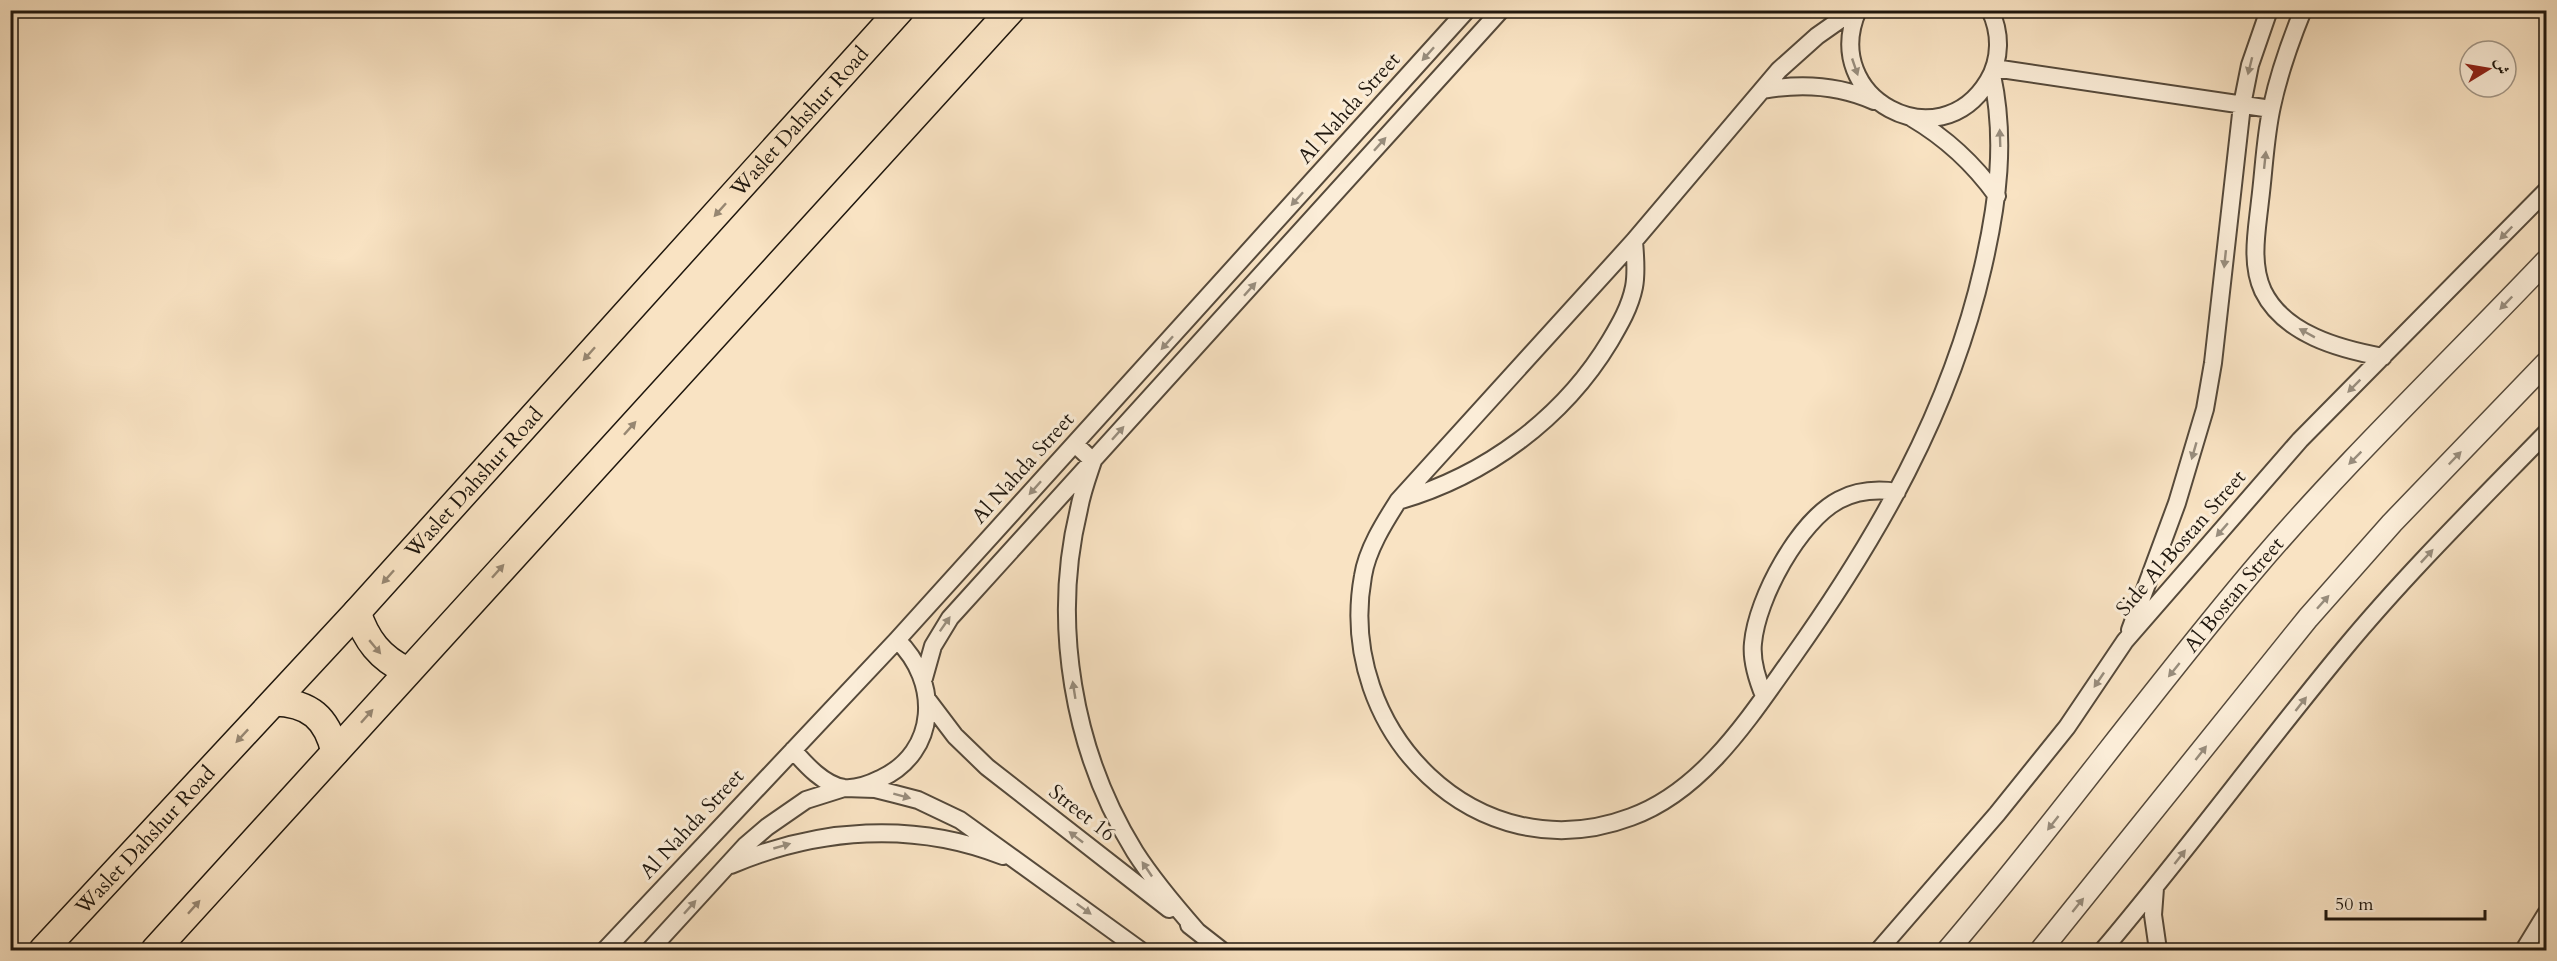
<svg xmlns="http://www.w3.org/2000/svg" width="2557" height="961" font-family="Cardo,Amiri,serif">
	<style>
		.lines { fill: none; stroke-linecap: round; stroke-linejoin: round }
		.minor-casing { stroke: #564a3b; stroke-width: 20 }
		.tertiary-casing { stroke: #564a3b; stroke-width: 24 }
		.primary-casing { stroke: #1f170e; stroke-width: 30 }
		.minor { stroke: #fbedd8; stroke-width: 16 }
		.tertiary { stroke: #fbedd8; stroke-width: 21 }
		.primary { stroke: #f9e3c3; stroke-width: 27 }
		.oneway { fill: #988d7d }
		.oneway2 { fill: #978772 }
		.labels { text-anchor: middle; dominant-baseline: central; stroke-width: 6; stroke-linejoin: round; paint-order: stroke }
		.street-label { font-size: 21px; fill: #1f170e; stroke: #fbedd8 }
	</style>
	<rect width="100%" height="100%" fill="#f9e3c3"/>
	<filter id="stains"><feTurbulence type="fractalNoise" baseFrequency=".00333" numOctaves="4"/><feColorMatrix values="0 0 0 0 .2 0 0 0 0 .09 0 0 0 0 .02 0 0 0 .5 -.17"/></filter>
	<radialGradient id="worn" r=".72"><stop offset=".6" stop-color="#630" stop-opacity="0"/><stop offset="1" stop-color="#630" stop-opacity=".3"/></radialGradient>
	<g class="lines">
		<defs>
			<path id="minor" d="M1854,10L1817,36L1779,70L1634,241L1398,501C1384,523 1367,550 1363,576C1335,730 1477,875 1631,817C1703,791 1749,718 1792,658C1877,538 1950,412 1983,267C1998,202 2006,140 1992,75
				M1858,10C1819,98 1939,162 1988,81C2001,59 2001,33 1990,10
				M2303,10C2290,42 2279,73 2272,106C2265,137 2264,170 2260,201C2257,230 2250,263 2263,291C2284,334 2339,349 2383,357
				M1994,68L2271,109
				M1763,90C1801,83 1838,85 1874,101
				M1912,118C1946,138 1974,164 1997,196
				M1075,444L1093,461C1088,476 1082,492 1079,509C1051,623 1073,752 1135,852C1153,880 1175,906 1197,931
				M1398,501C1485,476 1563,419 1610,341C1620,324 1630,307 1634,287C1637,272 1635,256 1634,241
				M2130,630L2177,503L2205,409L2213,363L2242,105L2250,65L2269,10
				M924,678L933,646L950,618L1501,10
				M1764,696C1757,679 1751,661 1753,643C1757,598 1799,521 1839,500C1858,490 1877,489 1897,492
				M927,699L955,736L987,767L1169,909
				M793,750C806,765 824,785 844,788C856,789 870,784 880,779C939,752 940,681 897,640
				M731,865C818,828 914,821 1003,856
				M2155,888L2153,915L2158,950
				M1189,925L1221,950
				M605,950L897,640L1467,10
				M650,950L746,845L767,827L806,800L844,788L875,789L895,794L918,800L960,820L1140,950
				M1879,950L1997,814L2067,727L2125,641L2300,440L2546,191
				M2103,950C2186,852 2262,748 2344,649C2407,573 2478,503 2546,433
				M2524,950L2546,914"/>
			<g id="tertiary">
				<path id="s1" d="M1948,950C2054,826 2150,692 2256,567C2347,460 2449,363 2546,261"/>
				<path d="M2041,950L2308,618L2392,523L2546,363"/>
			</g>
			<g id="primary">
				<path d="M357,612C366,640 380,658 407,671"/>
				<path d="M274,702C310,703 327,718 335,752"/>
				<path id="s2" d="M43,950L357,612L900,10"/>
				<path d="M155,950L1011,10"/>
			</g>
		</defs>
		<use href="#minor" class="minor-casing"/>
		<use href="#tertiary" class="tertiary-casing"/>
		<use href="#primary" class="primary-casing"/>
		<use href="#minor" class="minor"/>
		<use href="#tertiary" class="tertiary"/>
		<use href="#primary" class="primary"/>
	</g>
	<defs><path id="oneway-solid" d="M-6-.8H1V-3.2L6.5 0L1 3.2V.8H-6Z" transform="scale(1.5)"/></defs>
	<g class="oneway">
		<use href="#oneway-solid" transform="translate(1428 54) rotate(132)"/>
		<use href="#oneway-solid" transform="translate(2250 66) rotate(104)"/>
		<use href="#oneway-solid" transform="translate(1855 67) rotate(71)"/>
		<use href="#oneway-solid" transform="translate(2000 138) rotate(-92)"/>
		<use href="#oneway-solid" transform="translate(1380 144) rotate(-48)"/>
		<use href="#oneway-solid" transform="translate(2265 160) rotate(-84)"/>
		<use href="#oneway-solid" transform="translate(1297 199) rotate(132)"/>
		<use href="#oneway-solid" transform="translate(2506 233) rotate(134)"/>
		<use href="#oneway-solid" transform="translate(2225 259) rotate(96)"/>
		<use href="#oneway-solid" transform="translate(1250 289) rotate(-48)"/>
		<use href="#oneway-solid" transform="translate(2506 303) rotate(134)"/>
		<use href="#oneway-solid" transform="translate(2307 333) rotate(-151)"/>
		<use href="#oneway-solid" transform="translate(1167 343) rotate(132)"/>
		<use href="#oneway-solid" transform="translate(2354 386) rotate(135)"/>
		<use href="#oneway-solid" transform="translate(1118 433) rotate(-48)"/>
		<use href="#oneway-solid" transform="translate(2194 451) rotate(106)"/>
		<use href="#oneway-solid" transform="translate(2355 458) rotate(135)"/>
		<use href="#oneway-solid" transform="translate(2455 458) rotate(-46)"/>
		<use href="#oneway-solid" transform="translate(1035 488) rotate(132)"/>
		<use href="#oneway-solid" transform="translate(2222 530) rotate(131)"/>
		<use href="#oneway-solid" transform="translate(2427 556) rotate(-47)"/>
		<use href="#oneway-solid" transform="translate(2323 602) rotate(-48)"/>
		<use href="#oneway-solid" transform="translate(945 624) rotate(-55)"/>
		<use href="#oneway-solid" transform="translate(2174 670) rotate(129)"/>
		<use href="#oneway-solid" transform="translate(2099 680) rotate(124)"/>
		<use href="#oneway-solid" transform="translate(1074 690) rotate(-99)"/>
		<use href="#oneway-solid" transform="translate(2301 704) rotate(-52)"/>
		<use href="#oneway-solid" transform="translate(2201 753) rotate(-52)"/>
		<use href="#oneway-solid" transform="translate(902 796) rotate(15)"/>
		<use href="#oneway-solid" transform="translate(2053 823) rotate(128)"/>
		<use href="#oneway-solid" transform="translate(1076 837) rotate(-142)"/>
		<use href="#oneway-solid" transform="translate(782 846) rotate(-16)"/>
		<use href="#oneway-solid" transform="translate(2180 857) rotate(-52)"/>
		<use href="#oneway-solid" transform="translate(1147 869) rotate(-124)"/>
		<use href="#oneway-solid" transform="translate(2078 905) rotate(-51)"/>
		<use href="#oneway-solid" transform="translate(690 907) rotate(-48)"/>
		<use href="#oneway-solid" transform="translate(1084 909) rotate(36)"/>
	</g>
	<g class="oneway2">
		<use href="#oneway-solid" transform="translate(720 210) rotate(132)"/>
		<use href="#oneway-solid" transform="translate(589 354) rotate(132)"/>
		<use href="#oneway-solid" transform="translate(630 428) rotate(-48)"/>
		<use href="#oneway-solid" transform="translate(498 571) rotate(-48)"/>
		<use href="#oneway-solid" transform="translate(388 577) rotate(132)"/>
		<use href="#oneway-solid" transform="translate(375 647) rotate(50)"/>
		<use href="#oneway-solid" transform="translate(367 716) rotate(-48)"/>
		<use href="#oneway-solid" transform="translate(242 736) rotate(133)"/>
		<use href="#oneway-solid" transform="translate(194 907) rotate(-48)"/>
	</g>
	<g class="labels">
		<g class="street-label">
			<text transform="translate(1349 108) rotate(-48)">Al Nahda Street</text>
			<text stroke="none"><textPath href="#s2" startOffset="1122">Waslet Dahshur Road</textPath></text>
			<text transform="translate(1023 468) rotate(-48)">Al Nahda Street</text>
			<text stroke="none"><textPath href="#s2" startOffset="636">Waslet Dahshur Road</textPath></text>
			<text transform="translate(2181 543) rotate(-49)">Side Al Bostan Street</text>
			<text stroke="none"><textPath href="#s1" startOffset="456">Al Bostan Street</textPath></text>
			<text transform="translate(1082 813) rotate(38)">Street 16</text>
			<text transform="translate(692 824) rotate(-47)">Al Nahda Street</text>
			<text stroke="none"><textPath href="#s2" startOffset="150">Waslet Dahshur Road</textPath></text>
		</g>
	</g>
	<rect width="2557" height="961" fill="none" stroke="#f9e3c3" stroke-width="36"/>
	<rect x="12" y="12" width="2533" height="937" fill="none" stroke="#1f170e" stroke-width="3"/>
	<rect x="18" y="18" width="2521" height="925" fill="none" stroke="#1f170e" stroke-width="1.5"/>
	<g transform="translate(2488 69) rotate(79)"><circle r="28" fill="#fbedd8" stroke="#a39787" stroke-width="1.5"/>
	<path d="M0-4.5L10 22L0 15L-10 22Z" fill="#8f2418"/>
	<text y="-9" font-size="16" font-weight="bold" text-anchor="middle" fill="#1f170e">ش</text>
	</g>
	<path d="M2326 910v9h159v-9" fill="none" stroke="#1f170e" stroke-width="3"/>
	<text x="2335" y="910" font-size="18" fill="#1f170e" stroke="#fbedd8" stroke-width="4.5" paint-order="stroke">50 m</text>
	<rect width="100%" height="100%" filter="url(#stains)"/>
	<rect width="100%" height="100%" fill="url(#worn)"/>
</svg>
